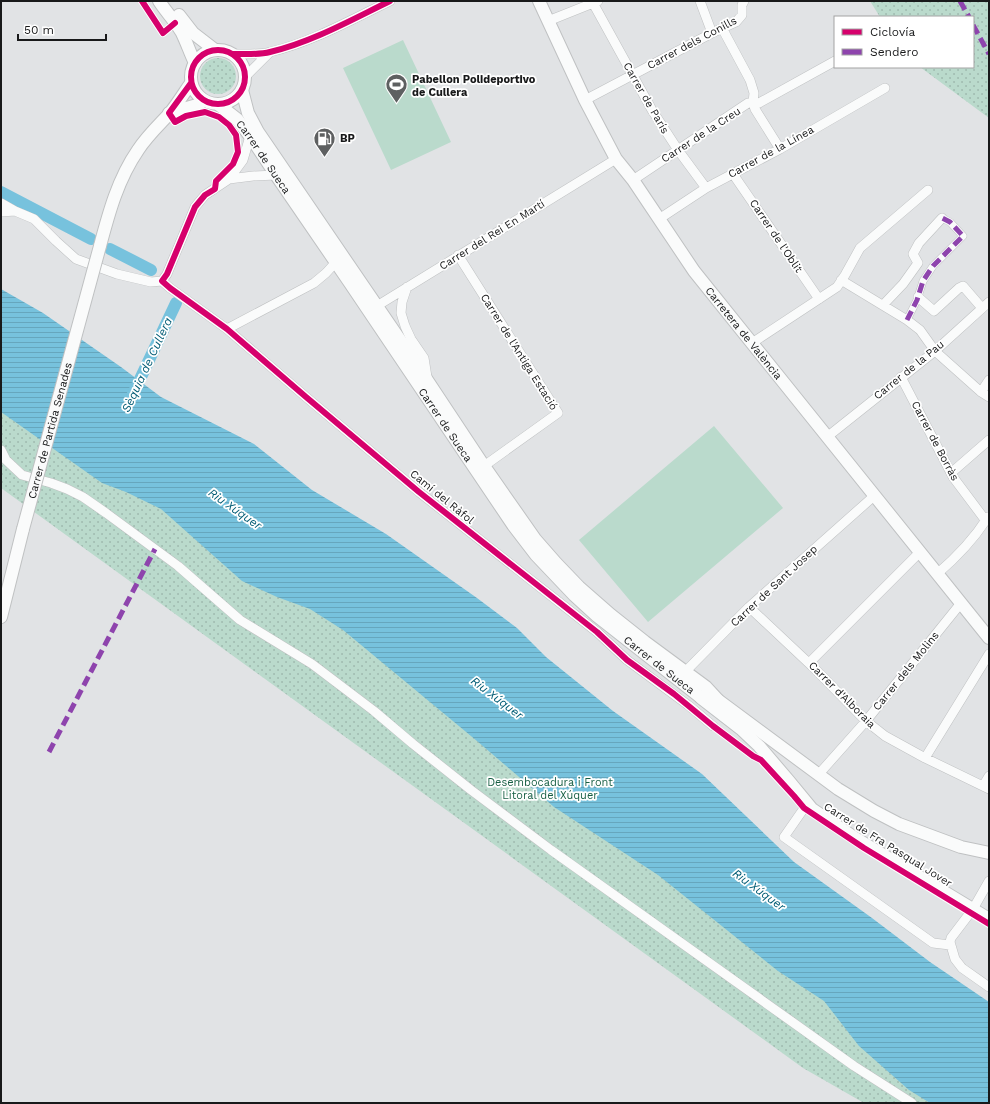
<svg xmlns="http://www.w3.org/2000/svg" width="990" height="1104" font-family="'Work Sans',sans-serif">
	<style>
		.grass { fill: url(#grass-dots) }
		.garden { fill: #badacc }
		.water { fill: url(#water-rules) }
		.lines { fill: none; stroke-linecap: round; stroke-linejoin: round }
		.canal { stroke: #77c2dd; stroke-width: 12 }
		.pedestrian-casing { stroke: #bfc1c2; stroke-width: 8 }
		.minor-casing { stroke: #bfc1c2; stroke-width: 10 }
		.tertiary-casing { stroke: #bfc1c2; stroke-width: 14 }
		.pedestrian { stroke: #fafbfb; stroke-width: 7 }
		.minor { stroke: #fafbfb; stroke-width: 9 }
		.tertiary { stroke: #fafbfb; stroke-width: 12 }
		.tertiary-bridge-casing { stroke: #bfc1c2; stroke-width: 14; stroke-linecap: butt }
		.tertiary-bridge { stroke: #fafbfb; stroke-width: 12 }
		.quiet { stroke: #8e44ad; stroke-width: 5; stroke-dasharray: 10 5; stroke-linecap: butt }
		.cycleway-casing { stroke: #fff; stroke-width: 8 }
		.cycleway { stroke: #d6006c; stroke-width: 6 }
		.labels { text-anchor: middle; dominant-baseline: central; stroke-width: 3.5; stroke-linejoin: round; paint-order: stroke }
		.street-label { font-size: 11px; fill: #18191a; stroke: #fff }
		.poi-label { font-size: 11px; font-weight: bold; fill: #18191a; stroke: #fff; text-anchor: start }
		.park-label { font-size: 11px; fill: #175f44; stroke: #fff }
		.water-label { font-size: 12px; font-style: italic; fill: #005b74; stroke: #fff }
	</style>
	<defs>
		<pattern id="grass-dots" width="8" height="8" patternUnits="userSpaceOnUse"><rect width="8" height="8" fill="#badacc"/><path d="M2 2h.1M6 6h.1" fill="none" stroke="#9fbaaf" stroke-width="1.8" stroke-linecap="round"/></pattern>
		<pattern id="water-rules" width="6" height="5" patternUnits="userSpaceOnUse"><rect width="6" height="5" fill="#77c2dd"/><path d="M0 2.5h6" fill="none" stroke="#66a6bd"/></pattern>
	</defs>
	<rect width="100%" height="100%" fill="#e1e3e5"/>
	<path class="grass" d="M870,1H989V118L920,67H973V17H880Z
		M200 76a18 18 0 1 1 36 0a18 18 0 1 1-36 0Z
		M1,296L989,1103H864L803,1068L1,488Z"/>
	<path class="garden" d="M403,40L451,142L391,170L343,68Z
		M714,426L783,508L648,622L579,540Z"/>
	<path class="water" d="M1,289L43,313L121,367L161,397L254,444L312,490L386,534L477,598L517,628L546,657L613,711L702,774L794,862L872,918L930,962L989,1002V1103H930L909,1090L859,1046L824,1001L778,971L658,875L554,807L477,741L343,630L310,609L277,597L242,581L161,509L126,492L102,483L1,412Z"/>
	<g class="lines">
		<path class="canal" d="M1,192L91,239
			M110,249L151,270
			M132,396L176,303"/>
		<defs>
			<path id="pedestrian" d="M907,320L917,300L923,281L933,266L963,236L950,222L942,218"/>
			<path id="minor" d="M700,1L712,33
				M593,3L652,110L678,150L706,188
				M548,21L598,1
				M722,28L750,80L754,93L753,103L755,109L780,149
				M233,54C245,54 259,55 270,52C312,42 351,20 390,1
				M245,77L269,53
				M585,100L712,33L736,22L742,15V5L744,1
				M733,174L819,299
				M229,179L253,176L276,175
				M633,180L748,103H759L835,61
				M1,203L15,211
				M1,212L15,211L34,219L56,241L76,259L117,274L151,282L162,281
				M659,219L706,188L780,149L885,88
				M458,255L558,413L484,466
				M841,280L907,320L920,330L935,351L981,392L989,397
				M162,281L170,288L227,329L306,397L419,492L597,632L627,660L688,705L713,726
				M162,281L167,274L195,207L205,195L229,179L243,160L250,136
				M407,287L402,302L401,313L405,326L411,339L424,358L427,377
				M918,297L934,311L959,288L963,286L982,308
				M883,305L903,284L918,263L913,254L919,243L942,218
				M372,309L616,159
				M227,329L314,283L326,273L336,262
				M752,343L837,287L845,275L860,248L928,190
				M901,377L953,477L986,521
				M981,392L989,380
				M827,437L935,351L989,302
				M1,450L6,460L22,475L51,483L67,489L83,497L106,513L178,566L240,620L312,664L374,711L413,744L471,790L551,850L854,1066L912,1103
				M951,473L989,440
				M937,574C957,557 974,539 988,517
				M749,607L814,668L866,721L885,736L925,758L989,789
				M809,663L920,552
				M681,676L749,607L874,496
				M925,758L989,654
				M818,775L866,721L961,603
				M983,786L989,776
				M807,804L784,837L933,943L950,945
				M989,881L973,909L951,938L950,942L955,959L962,968L989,987"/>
			<g id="tertiary">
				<path d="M159,1C166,12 176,22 182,33C187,43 190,53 195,63"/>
				<path id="s1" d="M539,1L585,100L616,159L633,180L694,271L989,638"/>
				<path d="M179,15L193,33L215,50"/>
				<circle cx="218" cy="77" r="27"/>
				<path d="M242,90L248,113L258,132L271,151L415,362L484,466L535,539L556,563L579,587L611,615L645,642L706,687L718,700L838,789L874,811L899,824L961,847L989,853"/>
				<path id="s2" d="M219,105L237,119L250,136L276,175L350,283L513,525L536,555L574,595L597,616L699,696L718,700"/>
				<path d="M169,113L197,105L204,101"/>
				<path d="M100,246C109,212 118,179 138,150C147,136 159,125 170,113C178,103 184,93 191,83"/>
				<path d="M1,617L23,529"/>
				<path d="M701,698L741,729L759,746L788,780L812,809L855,838L989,919"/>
			</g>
		</defs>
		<use href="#pedestrian" class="pedestrian-casing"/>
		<use href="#minor" class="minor-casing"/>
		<use href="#tertiary" class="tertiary-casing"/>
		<use href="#pedestrian" class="pedestrian"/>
		<use href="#minor" class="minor"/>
		<use href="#tertiary" class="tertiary"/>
		<defs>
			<g id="tertiary-bridge">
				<path id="s3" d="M23,529L100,246"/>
			</g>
		</defs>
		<use href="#tertiary-bridge" class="tertiary-bridge-casing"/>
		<use href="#tertiary-bridge" class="tertiary-bridge"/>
		<path class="quiet" d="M960,1L969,17
			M973,25L989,54
			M907,320L917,300L923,281L933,266L963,236L950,222L942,218
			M49,752L155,549"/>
		<defs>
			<path id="cycleway" d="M142,1L163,33L175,23
				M191 77a27 27 0 1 1 54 0a27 27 0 1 1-54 0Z
				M233,54C245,54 259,55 270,52C312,42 351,20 390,1
				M191,83L169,113L175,122L186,116L205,112L219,117L229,125L236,135L238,152L233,164L216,181L215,189L205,195L195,207L167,274L162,281L170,288L227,329L306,397L419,492L597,632L627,660L674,694L713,726L753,756L761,760L794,796L804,808L864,848L989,924"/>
		</defs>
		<use href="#cycleway" class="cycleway-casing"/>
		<use href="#cycleway" class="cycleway"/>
	</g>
	<defs>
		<symbol id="stadium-pin" viewBox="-11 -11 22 30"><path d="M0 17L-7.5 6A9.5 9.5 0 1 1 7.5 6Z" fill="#5e6061" stroke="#fff"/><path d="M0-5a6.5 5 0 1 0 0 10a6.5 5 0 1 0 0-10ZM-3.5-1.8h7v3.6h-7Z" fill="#fff"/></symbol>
		<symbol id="fuel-pin" viewBox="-11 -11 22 30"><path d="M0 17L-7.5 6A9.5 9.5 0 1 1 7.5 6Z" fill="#5e6061" stroke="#fff"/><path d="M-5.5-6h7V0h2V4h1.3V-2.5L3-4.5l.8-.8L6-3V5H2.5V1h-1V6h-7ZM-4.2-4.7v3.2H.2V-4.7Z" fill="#fff"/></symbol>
	</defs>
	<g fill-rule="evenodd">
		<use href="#stadium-pin" x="384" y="72" width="25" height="34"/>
		<use href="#fuel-pin" x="312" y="126" width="25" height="34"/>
	</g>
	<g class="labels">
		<g class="street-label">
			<text transform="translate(692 43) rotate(-28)">Carrer dels Conills</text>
			<text transform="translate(646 98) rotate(60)">Carrer de París</text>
			<text transform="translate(701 135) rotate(-33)">Carrer de la Creu</text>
			<text transform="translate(771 152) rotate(-29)">Carrer de la Línea</text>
			<text stroke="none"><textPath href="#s2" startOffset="69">Carrer de Sueca</textPath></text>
			<text transform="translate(492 235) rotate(-32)">Carrer del Rei En Martí</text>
			<text transform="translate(776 236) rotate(56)">Carrer de l'Oblit</text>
			<text stroke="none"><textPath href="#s1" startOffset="392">Carretera de València</textPath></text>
			<text transform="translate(519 352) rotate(58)">Carrer de l'Antiga Estació</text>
			<text transform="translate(909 370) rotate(-39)">Carrer de la Pau</text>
			<text stroke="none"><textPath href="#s2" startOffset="393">Carrer de Sueca</textPath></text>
			<text stroke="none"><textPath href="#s3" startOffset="102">Carrer de Partida Senades</textPath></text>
			<text transform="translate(935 441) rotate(62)">Carrer de Borràs</text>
			<text transform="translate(442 497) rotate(39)">Camí del Ràfol</text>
			<text transform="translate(774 586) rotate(-43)">Carrer de Sant Josep</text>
			<text stroke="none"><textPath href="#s2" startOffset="717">Carrer de Sueca</textPath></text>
			<text transform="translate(906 671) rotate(-51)">Carrer dels Molins</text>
			<text transform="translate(842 695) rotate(45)">Carrer d'Alboraia</text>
			<text transform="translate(888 845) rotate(32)">Carrer de Fra Pasqual Jover</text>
		</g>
		<g class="poi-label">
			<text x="412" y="79">Pabellon Polideportivo<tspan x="412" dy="13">de Cullera</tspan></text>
			<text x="340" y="138">BP</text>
		</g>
		<g class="park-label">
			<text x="550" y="782">Desembocadura i Front<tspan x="550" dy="13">Litoral del Xúquer</tspan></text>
		</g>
		<g class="water-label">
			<text transform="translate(147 365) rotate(-65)">Sèquia de Cullera</text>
			<text transform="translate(235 509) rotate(35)">Riu Xúquer</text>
			<text transform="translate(497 698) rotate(37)">Riu Xúquer</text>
			<text transform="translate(759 890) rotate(36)">Riu Xúquer</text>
		</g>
	</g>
	<rect width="990" height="1104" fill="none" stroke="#18191a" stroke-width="4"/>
	<rect x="834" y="16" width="140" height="52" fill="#ffffff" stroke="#a3a3a3"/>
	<rect x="842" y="29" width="20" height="6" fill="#d6006c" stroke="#a3a3a3"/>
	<text x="870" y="36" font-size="12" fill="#18191a">Ciclovía</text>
	<rect x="842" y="49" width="20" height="6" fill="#8e44ad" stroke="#a3a3a3"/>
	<text x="870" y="56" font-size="12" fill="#18191a">Sendero</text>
	<path d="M18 34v6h88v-6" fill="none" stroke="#18191a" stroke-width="2"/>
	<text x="24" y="34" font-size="12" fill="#18191a" stroke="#ffffff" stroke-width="3" paint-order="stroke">50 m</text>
</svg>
